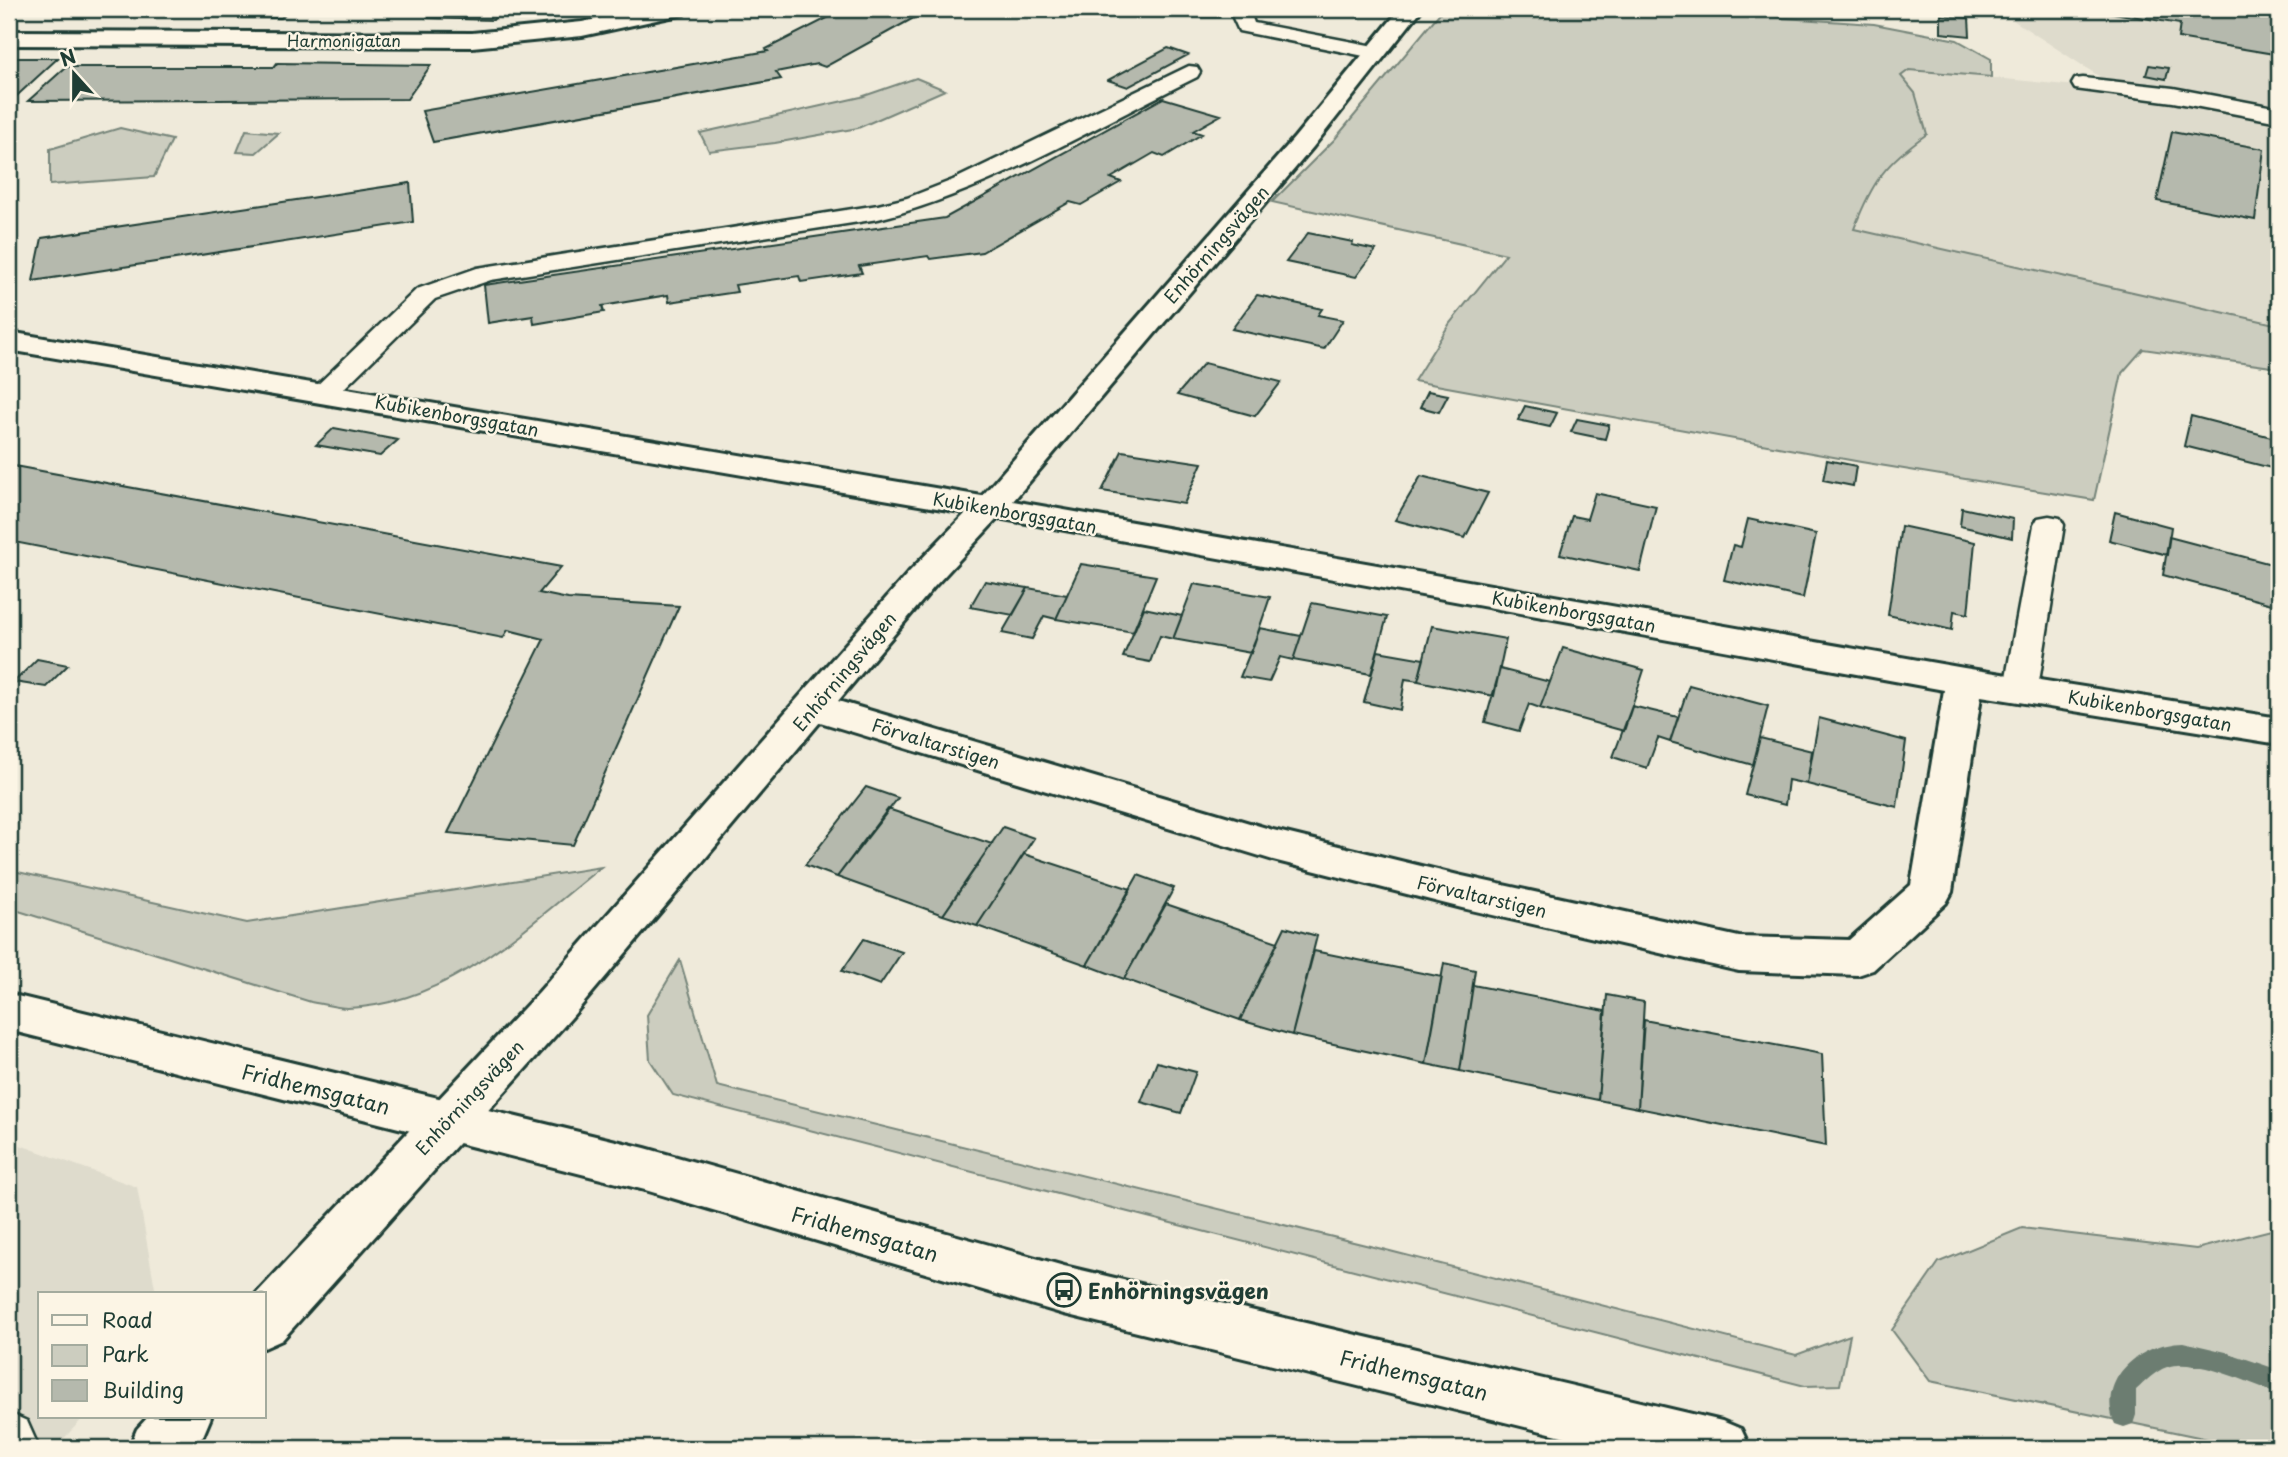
<svg xmlns="http://www.w3.org/2000/svg" width="2288" height="1457" font-family="'Playpen Sans',sans-serif">
	<style>
		.built { fill: #dedbcc }
		.green { fill: #cccdbf; stroke: #76857a; stroke-width: 2 }
		.lines { fill: none; stroke-linecap: round; stroke-linejoin: round }
		.stream { fill: #6c7d71; fill-rule: evenodd }
		.building { fill: #b5b9ad; stroke: #1f3d34; stroke-width: 2 }
		.lane-casing { stroke: #1f3d34; stroke-width: 5 }
		.street-casing { stroke: #1f3d34; stroke-width: 6 }
		.secondary-casing { stroke: #1f3d34; stroke-width: 6 }
		.lane { fill: #fcf5e5; fill-rule: evenodd }
		.street { fill: #fcf5e5; fill-rule: evenodd }
		.secondary { fill: #fcf5e5; fill-rule: evenodd }
		.labels { text-anchor: middle; dominant-baseline: central; stroke-width: 5; stroke-linejoin: round; paint-order: stroke }
		.far-street-label { font-size: 16px; fill: #1f3d34; stroke: #fcf5e5 }
		.street-label { font-size: 18px; fill: #1f3d34; stroke: #fcf5e5 }
		.near-street-label { font-size: 21px; fill: #1f3d34; stroke: #fcf5e5 }
		.near-poi-label { font-size: 21px; font-weight: bold; fill: #1f3d34; stroke: #fcf5e5; text-anchor: start }
	</style>
	<rect width="100%" height="100%" fill="#efeada"/>
	<filter id="ink" filterUnits="userSpaceOnUse"><feTurbulence type="fractalNoise" baseFrequency=".0143" numOctaves="2"/><feDisplacementMap in="SourceGraphic" scale="14" xChannelSelector="R" yChannelSelector="G"/><feConvolveMatrix kernelMatrix="1 2 1 2 8 2 1 2 1" color-interpolation-filters="sRGB"/></filter>
	<g filter="url(#ink)">
		<path class="built" d="M2000,9H2279V325L1854,229L1874,184L1896,155L1927,134L1901,76L1909,70L2120,90L2013,20Z
			M9,1141L137,1187L156,1294H40V1417H84L55,1448H9Z"/>
		<path class="green" d="M1443,9H1763L1759,12L1783,18L1874,24L1957,40L1991,59V77L1909,70L1901,76L1915,93L1927,134C1885,163 1872,182 1854,229L2279,325V368L2143,349L2122,373L2094,500L1861,462L1414,381L1450,323L1506,254L1272,202L1334,140Z
			M916,78L945,90L858,128L775,143L709,151L700,133L861,97Z
			M120,128L172,140L154,177L50,185V149Z
			M246,130L279,133L256,153L237,152Z
			M601,867C526,927 449,1004 348,1008C336,1008 323,1004 311,1002L9,908V870L247,923Z
			M680,960L717,1086L1386,1250L1796,1355L1850,1335L1840,1385L1805,1386L673,1095L650,1060L647,1015Z
			M2022,1228L2196,1249L2279,1228V1448H2251L1930,1381L1892,1330L1939,1262Z"/>
		<g class="lines">
			<path class="stream" d="M2183,1342L2226,1352L2279,1370V1394C2252,1384 2195,1357 2167,1367C2155,1371 2145,1382 2136,1390V1415L2133,1424L2124,1427L2115,1424C2096,1378 2141,1343 2183,1342Z"/>
		</g>
		<path class="building" d="M223,9H290L281,18L214,17Z
			M435,9H502L493,20L427,18Z
			M845,9H930L825,67L817,64L776,72L781,79L433,142L422,111L768,51L766,49Z
			M1151,9H1220V17H1150Z
			M2279,9L2274,54L2178,38L2180,24L2095,10Z
			M1941,15L1969,18L1970,36L1941,33Z
			M1168,48L1188,55L1128,87L1108,80Z
			M9,58H58L9,103Z
			M277,63L431,65L407,99L28,101L66,67H274Z
			M2149,65L2169,68L2166,79L2146,75Z
			M1163,98L1221,115L1193,131L1202,134L1164,157L1154,153L1111,178L1121,182L1081,205L1070,202L982,252L930,259L928,256L859,266L862,273L801,282L799,276L735,285L737,292L669,302L668,295L602,306L604,312L534,324L533,316L488,323L484,285L945,218Z
			M2172,132L2264,149L2255,220L2157,201Z
			M410,183L413,222L33,281L42,238Z
			M1308,233L1353,242L1352,245L1376,250L1356,277L1286,262Z
			M1257,295L1322,309L1318,315L1343,320L1324,349L1232,329Z
			M1204,363L1281,382L1255,416L1177,395Z
			M1428,391L1448,395L1439,412L1420,407Z
			M1525,406L1557,413L1550,427L1518,420Z
			M2191,416L2279,439V470L2184,446Z
			M1577,419L1609,425L1605,439L1571,432Z
			M334,428L398,440L380,456L316,445Z
			M1122,451L1202,463L1184,504L1102,491Z
			M1827,460L1856,466L1853,486L1823,480Z
			M9,465L561,567L539,593L568,599L679,606L573,845L448,833L544,639L508,630L503,638L9,541Z
			M1421,476L1488,493L1465,538L1395,520Z
			M1595,493L1656,506L1640,571L1560,554L1572,516L1587,519Z
			M1962,508L2013,519L2012,538L1960,526Z
			M2115,512L2171,527L2167,555L2109,540Z
			M1748,519L1816,534L1803,598L1724,580L1733,545L1741,547Z
			M1901,526L1975,542L1968,614L1954,611L1952,630L1888,615Z
			M2169,537L2279,566V606L2163,575Z
			M1081,564L1156,576L1133,632L1056,619Z
			M985,581L1028,588L1013,615L970,607Z
			M1194,584L1270,597L1251,653L1173,639Z
			M1028,588L1067,595L1056,619L1044,616L1032,639L1002,633Z
			M1312,603L1387,617L1371,674L1293,660Z
			M1144,608L1182,616L1173,639L1160,636L1150,662L1123,657Z
			M1432,626L1506,639L1494,696L1418,681Z
			M1260,628L1301,636L1293,660L1280,657L1269,682L1240,677Z
			M1563,648L1644,670L1624,731L1540,708Z
			M1378,651L1424,659L1418,681L1405,679L1400,710L1364,702Z
			M37,659L68,665L46,687L14,682Z
			M1500,669L1550,682L1540,708L1529,704L1519,731L1485,722Z
			M1689,685L1768,706L1753,765L1670,742Z
			M1632,706L1678,717L1670,742L1658,738L1647,768L1613,757Z
			M1819,718L1906,741L1897,807L1807,784Z
			M1760,738L1812,751L1807,784L1788,780L1785,805L1745,795Z
			M866,787L898,798L837,877L805,865Z
			M888,809L992,844L943,915L837,877Z
			M1003,827L1034,838L977,926L943,915Z
			M1024,854L1131,889L1087,965L977,926Z
			M1138,875L1174,888L1124,979L1087,965Z
			M1166,904L1278,942L1240,1020L1124,979Z
			M1285,927L1317,936L1292,1035L1240,1020Z
			M864,939L902,952L880,985L842,971Z
			M1314,951L1442,977L1426,1064L1292,1035Z
			M1444,963L1475,970L1460,1071L1426,1064Z
			M1473,985L1605,1011L1598,1100L1460,1071Z
			M1607,995L1644,1002L1638,1108L1598,1100Z
			M1644,1020L1822,1054L1826,1146L1638,1108Z
			M1157,1062L1196,1072L1181,1113L1141,1102Z"/>
		<g class="lines">
			<defs>
				<path id="lane" d="M1229,9H1249L1254,23L1374,46L1381,48L1384,52L1381,56L1374,58L1239,31Z
					M1189,66L1197,67L1200,72L1197,77C1095,127 987,192 878,219L491,280L435,299L334,398L324,400L314,398L310,392L417,289L477,268L878,205L907,198L953,180Z
					M2083,78L2173,88L2279,108V122L2173,102L2075,89L2072,84L2075,79Z
					M2049,516L2060,518L2064,525L2038,688L2033,696L2021,700L2009,696L2004,688L2034,525L2038,518Z
					M9,1413L27,1421L39,1448H9Z"/>
				<path id="street" d="M646,9H687L684,14L582,36L472,47L9,45V31L472,33L582,22Z
					M1400,9H1422L1313,147L1013,501L1964,668L2279,718V744L1981,696L1952,892L1946,903L1873,970L1858,975L1739,971L1462,908L1273,860L820,722L571,1018L282,1340L264,1348V1294H256L539,992L910,571L966,513L9,350V332L982,496L1295,137ZM998,518L1944,690L1911,885L1849,940L1739,937L1462,876L1273,830L838,701L934,587Z
					M148,1417H211L203,1436L192,1448H129L137,1429Z"/>
				<path id="secondary" d="M9,994L645,1148L1064,1266L1722,1421L1741,1429L1750,1448H1611L1064,1314L645,1190L9,1030Z"/>
			</defs>
			<use href="#lane" class="lane-casing"/>
			<use href="#street" class="street-casing"/>
			<use href="#secondary" class="secondary-casing"/>
			<use href="#lane" class="lane"/>
			<use href="#street" class="street"/>
			<use href="#secondary" class="secondary"/>
		</g>
	</g>
	<defs>
		<symbol id="bus-ring" viewBox="-11 -11 22 22"><circle r="9.5" fill="#fcf5e5" stroke="#1f3d34" stroke-width="1.5"/><path d="M-5-6H5V4H4V6H2V4H-2V6H-4V4H-5ZM-3.5-4V0h7V-4ZM-3.5 1.2v1.5H-2V1.2ZM2 1.2v1.5H3.5V1.2Z" fill="#1f3d34"/></symbol>
	</defs>
	<g fill-rule="evenodd">
		<use href="#bus-ring" x="1045" y="1271" width="38" height="38"/>
	</g>
	<g class="labels">
		<g class="far-street-label">
			<text x="344" y="40">Harmonigatan</text>
		</g>
		<g class="street-label">
			<text transform="translate(1216 244) rotate(-49)">Enhörningsvägen</text>
			<text transform="translate(457 415) rotate(10)">Kubikenborgsgatan</text>
			<text transform="translate(1015 512) rotate(10)">Kubikenborgsgatan</text>
			<text transform="translate(1574 611) rotate(10)">Kubikenborgsgatan</text>
			<text transform="translate(844 671) rotate(-50)">Enhörningsvägen</text>
			<text transform="translate(2150 710) rotate(10)">Kubikenborgsgatan</text>
			<text transform="translate(936 743) rotate(17)">Förvaltarstigen</text>
			<text transform="translate(1482 896) rotate(13)">Förvaltarstigen</text>
			<text transform="translate(469 1097) rotate(-47)">Enhörningsvägen</text>
		</g>
		<g class="near-street-label">
			<text transform="translate(316 1088) rotate(14)">Fridhemsgatan</text>
			<text transform="translate(865 1233) rotate(16)">Fridhemsgatan</text>
			<text transform="translate(1414 1374) rotate(14)">Fridhemsgatan</text>
		</g>
		<g class="near-poi-label">
			<text x="1088" y="1290">Enhörningsvägen</text>
		</g>
	</g>
	<rect width="2288" height="1457" fill="none" stroke="#fcf5e5" stroke-width="35"/>
	<rect x="18" y="18" width="2253" height="1422" fill="none" stroke="#1f3d34" stroke-width="2.5" filter="url(#ink)"/>
	<rect x="38" y="1292" width="228" height="126" fill="#fcf5e5" stroke="#a4ab9e" stroke-width="2"/>
	<rect x="52" y="1315" width="35" height="10" fill="#fcf5e5" stroke="#a4ab9e" stroke-width="2"/>
	<text x="102" y="1328" font-size="21" fill="#1f3d34">Road</text>
	<rect x="52" y="1345" width="35" height="21" fill="#cccdbf" stroke="#a4ab9e" stroke-width="2"/>
	<text x="102" y="1362" font-size="21" fill="#1f3d34">Park</text>
	<rect x="52" y="1380" width="35" height="21" fill="#b5b9ad" stroke="#a4ab9e" stroke-width="2"/>
	<text x="102" y="1398" font-size="21" fill="#1f3d34">Building</text>
	<g transform="translate(74 74) rotate(339)" stroke="#fcf5e5" stroke-width="5" paint-order="stroke">
	<path d="M0-5L12 26L0 18L-12 26Z" fill="#1f3d34"/>
	<text y="-10" font-size="19" font-weight="bold" text-anchor="middle" fill="#1f3d34">N</text>
	</g>
</svg>
